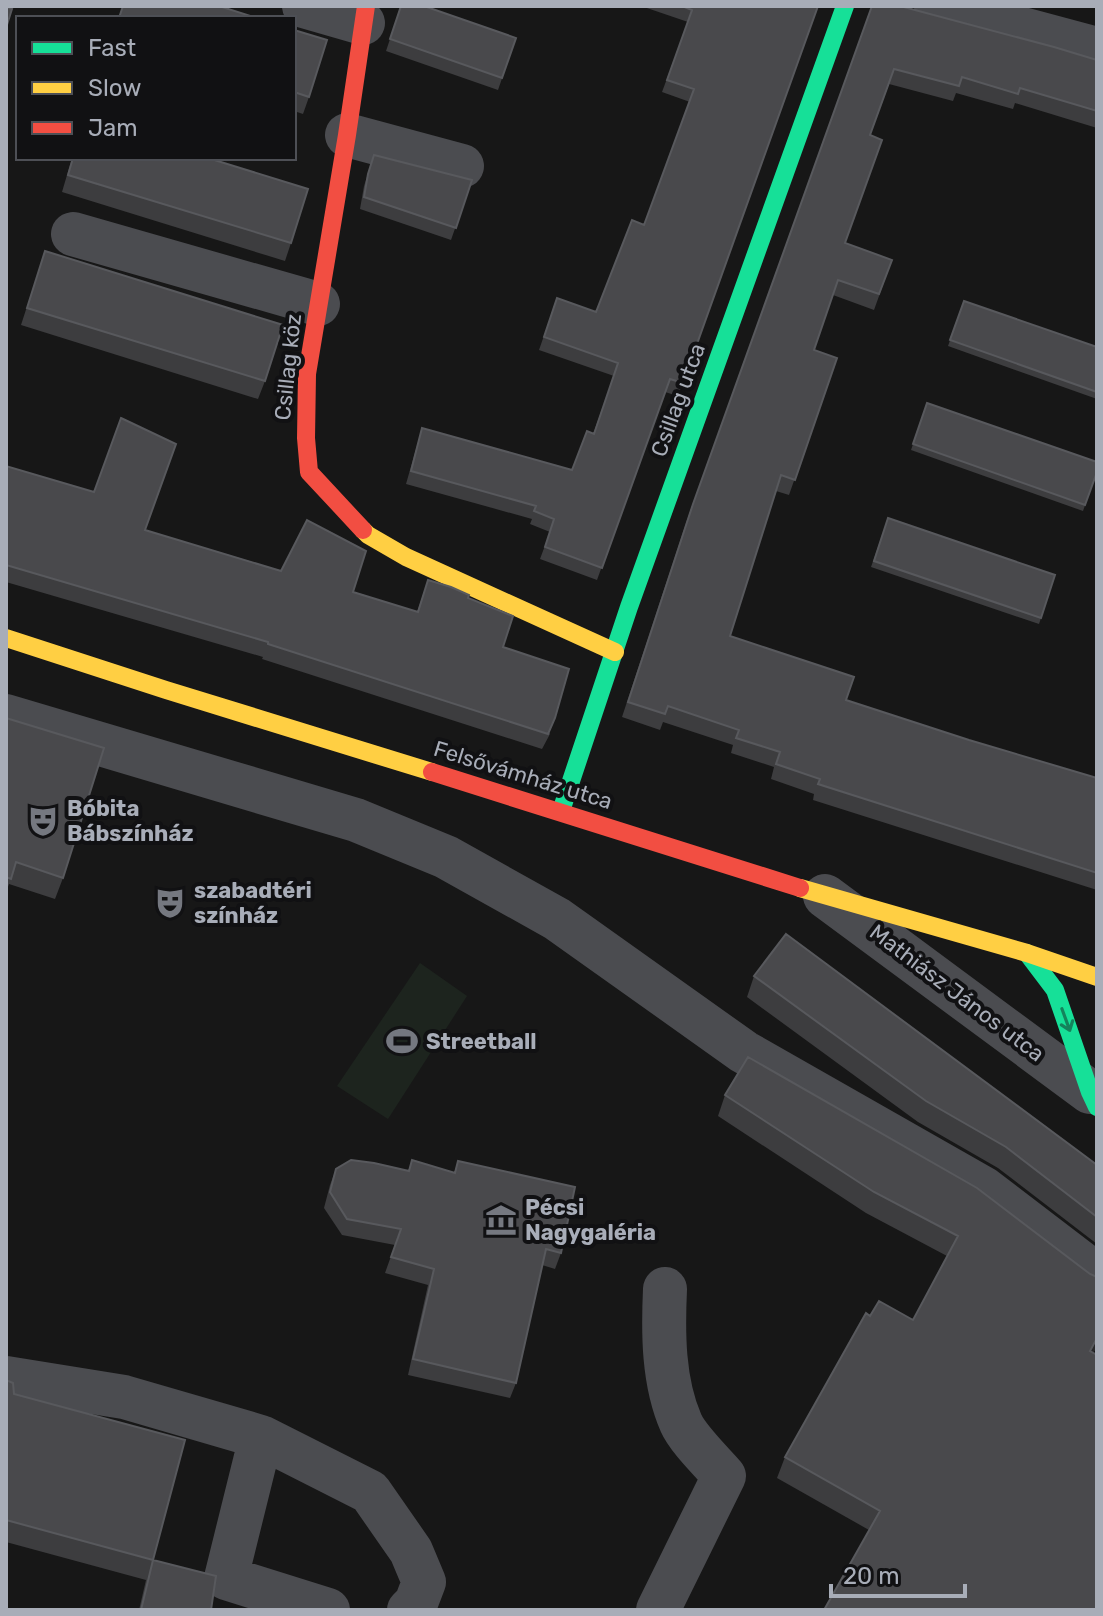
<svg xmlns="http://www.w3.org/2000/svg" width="1103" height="1616" font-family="Rubik,sans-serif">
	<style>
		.green { fill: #1d241e }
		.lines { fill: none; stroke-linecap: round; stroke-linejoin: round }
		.street { stroke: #4b4c50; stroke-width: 44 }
		.fast { stroke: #16e098; stroke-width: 18 }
		.slow { stroke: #ffcf43; stroke-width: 18 }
		.jam { stroke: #f24e42; stroke-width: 18 }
		.wall { fill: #3d3d3f }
		.shaded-wall { fill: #29292a }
		.building { fill: #49494c; stroke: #58595d; stroke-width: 2 }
		.oneway { stroke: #14835c }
		.labels { text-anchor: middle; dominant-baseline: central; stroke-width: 8; stroke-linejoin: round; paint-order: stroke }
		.street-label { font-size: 22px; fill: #a8adb8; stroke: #111113 }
		.poi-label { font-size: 22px; font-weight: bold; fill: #a8adb8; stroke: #111113; text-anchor: start }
	</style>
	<rect width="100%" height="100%" fill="#171717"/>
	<path class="green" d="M420,963L467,996L388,1119L337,1086Z"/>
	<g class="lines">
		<path class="street" d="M304,6L363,23
			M936,6L1097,49
			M347,135L462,166
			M73,234L318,304
			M6,716L356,820L446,857L557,919L744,1052L983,1188L1097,1275
			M825,896L1090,1092
			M6,1378L124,1397L261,1437L370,1492L411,1551L424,1582L416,1603L409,1610
			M261,1437L226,1578L328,1610
			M658,1610L724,1476C712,1462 688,1439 681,1423C663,1382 663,1333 665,1289"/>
		<path class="fast" d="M561,811L629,607L845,6
			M1027,953L1055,990L1090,1092L1097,1107"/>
		<path class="slow" d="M363,530L368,535L406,557L615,652
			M6,638L166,690L432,772
			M800,888L1027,953L1097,977"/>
		<path class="jam" d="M363,530L309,472L306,438L307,374L347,135L366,6
			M432,772L800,888"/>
	</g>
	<path class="wall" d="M401,6L516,38L498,90L386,51Z
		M641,6H818L678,396L665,392L597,580L540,559L550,532L530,524L532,519L406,484L422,428L572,470L593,434L614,376L539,350L557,298L596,312L644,225L690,102L662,92L688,22Z
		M872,6L1097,60V128L1015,103L1013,109L956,93L953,101L889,84L870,135L845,243L892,260L874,310L833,295L814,350L837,358L789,495L776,491L730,636L846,700L969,740L1097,778V890L813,800L814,794L771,779L774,767L731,753L733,745L663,722L660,730L622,717L687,520Z
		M294,30L309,97L303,114L294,111Z
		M374,155L472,180L451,240L360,209L364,186Z
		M72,158H208L291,243L285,261L62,192Z
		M45,251L265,381L258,399L21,325Z
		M964,301L1097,347V399L948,346Z
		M927,403L1097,472L1083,511L911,450Z
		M6,466L145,530L353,592L417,612L428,580L468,598L503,647L550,734L542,749L262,659L263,657L6,582Z
		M888,518L1041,618L1039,624L871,567Z
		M6,718L63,878L55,899L9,884L6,892Z
		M754,976L1097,1165V1244L998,1168L918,1122L747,997Z
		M725,1095L1097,1277V1346L1093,1353L869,1530L777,1478L785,1457L870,1316L913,1320L947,1256L866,1213L718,1116Z
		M412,1160L454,1173L458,1161L561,1253L555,1269L542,1265L516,1383L510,1398L408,1375L428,1285L385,1273L395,1245L342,1235L324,1208L330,1185L336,1169L409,1171Z
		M6,1380L14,1394L153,1560L211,1610H139L146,1580L6,1542Z"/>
	<path class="shaded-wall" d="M1097,1338V1346L1082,1372L1090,1351Z"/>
	<path class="building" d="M123,6H219L257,18H119Z
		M401,6H424L516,38L502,78L390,39Z
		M682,6H818L683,383L670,379L602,568L545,547L554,519L534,511L536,506L411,471L422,428L572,470L587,431L594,434L618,363L544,337L557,298L596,312L632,220L644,225L694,89L667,80L692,10Z
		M872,6H900L1054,47L1097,60V111L1020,88L1018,94L962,77L959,86L894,69L870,135L882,140L845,243L892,260L879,294L838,280L814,350L837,358L795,480L781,475L730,636L854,677L846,700L969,740L1097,778V873L818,784L820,779L776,764L780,752L736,738L739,730L668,706L665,714L628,702L693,504Z
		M6,7L12,9L6,28Z
		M294,30L327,40L309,97L294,92Z
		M374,155L472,180L456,228L364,197L368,174Z
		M73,158H208L308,189L291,243L68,175Z
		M45,251L283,325L265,381L27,308Z
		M964,301L1097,347V392L950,340Z
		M927,403L1097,462V472L1085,505L913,444Z
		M121,418L176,444L145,530L281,571L307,520L366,551L353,592L418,612L428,580L451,587L469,595L468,598L513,616L503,647L569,669L555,718L548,734L268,644V642L6,565V466L94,492Z
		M888,518L1055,575L1041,618L874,561Z
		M6,718L104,748L63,878L16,862L11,879L6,877Z
		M786,934L1097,1165V1217L1006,1147L926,1101L754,976Z
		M748,1057L977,1188L1090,1274L1097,1277V1338L1090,1351L1097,1355V1610H824L880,1511L785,1457L866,1313L870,1316L879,1301L913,1320L958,1236L874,1192L725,1095Z
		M351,1160L374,1163L409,1171L412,1160L455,1173L458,1161L575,1187L561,1253L546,1249L516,1383L413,1359L434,1269L391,1257L401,1229L347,1219L330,1192L336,1169Z
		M6,1380L13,1383L14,1394L185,1440L153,1560L6,1520Z
		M153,1560L216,1576L211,1610H141Z"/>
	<defs><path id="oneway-shaft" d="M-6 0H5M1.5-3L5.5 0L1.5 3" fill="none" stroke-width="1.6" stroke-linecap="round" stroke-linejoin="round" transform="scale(2)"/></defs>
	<use class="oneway" href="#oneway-shaft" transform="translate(1066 1020) rotate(70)"/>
	<defs>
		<symbol id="theatre-bare" viewBox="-9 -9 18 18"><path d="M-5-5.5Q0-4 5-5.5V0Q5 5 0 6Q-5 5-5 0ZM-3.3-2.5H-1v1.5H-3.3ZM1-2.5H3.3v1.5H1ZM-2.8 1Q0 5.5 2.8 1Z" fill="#757880" stroke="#111113" stroke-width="2.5" paint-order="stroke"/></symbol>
		<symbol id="stadium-bare" viewBox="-9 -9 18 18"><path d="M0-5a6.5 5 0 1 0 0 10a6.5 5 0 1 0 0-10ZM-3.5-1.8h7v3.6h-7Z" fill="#757880" stroke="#111113" stroke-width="2.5" paint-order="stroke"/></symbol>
		<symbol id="museum-bare" viewBox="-9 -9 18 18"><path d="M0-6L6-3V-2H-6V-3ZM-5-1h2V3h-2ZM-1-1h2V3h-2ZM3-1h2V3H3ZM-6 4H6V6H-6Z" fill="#757880" stroke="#111113" stroke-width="2.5" paint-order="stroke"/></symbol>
	</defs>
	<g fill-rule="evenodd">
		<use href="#theatre-bare" x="21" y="799" width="44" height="44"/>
		<use href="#theatre-bare" x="148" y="881" width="44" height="44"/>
		<use href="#stadium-bare" x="380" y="1019" width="44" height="44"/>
		<use href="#museum-bare" x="479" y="1198" width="44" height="44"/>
	</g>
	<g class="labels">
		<g class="street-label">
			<text transform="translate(288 367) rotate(-84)">Csillag köz</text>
			<text transform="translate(678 400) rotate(-70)">Csillag utca</text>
			<text transform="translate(523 775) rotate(17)">Felsővámház utca</text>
			<text transform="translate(957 993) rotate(37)">Mathiász János utca</text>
		</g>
		<g class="poi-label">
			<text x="67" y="808">Bóbita<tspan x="67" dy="25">Bábszínház</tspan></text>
			<text x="194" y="890">szabadtéri<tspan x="194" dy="25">színház</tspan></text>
			<text x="426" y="1041">Streetball</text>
			<text x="525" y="1207">Pécsi<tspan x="525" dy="25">Nagygaléria</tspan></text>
		</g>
	</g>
	<rect width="1103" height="1616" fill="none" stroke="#a8adb8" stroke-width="16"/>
	<rect x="16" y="16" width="280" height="144" fill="#111113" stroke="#4d4f55" stroke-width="2"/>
	<rect x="32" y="42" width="40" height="12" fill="#16e098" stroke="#4d4f55" stroke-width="2"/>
	<text x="88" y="56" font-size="24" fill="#a8adb8">Fast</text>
	<rect x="32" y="82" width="40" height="12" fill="#ffcf43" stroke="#4d4f55" stroke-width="2"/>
	<text x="88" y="96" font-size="24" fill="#a8adb8">Slow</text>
	<rect x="32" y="122" width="40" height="12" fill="#f24e42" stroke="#4d4f55" stroke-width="2"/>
	<text x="88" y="136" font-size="24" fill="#a8adb8">Jam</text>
	<path d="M831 1584v12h134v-12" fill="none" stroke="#a8adb8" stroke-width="4"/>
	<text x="843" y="1584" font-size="24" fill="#a8adb8" stroke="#111113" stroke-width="6" paint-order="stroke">20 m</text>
</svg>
